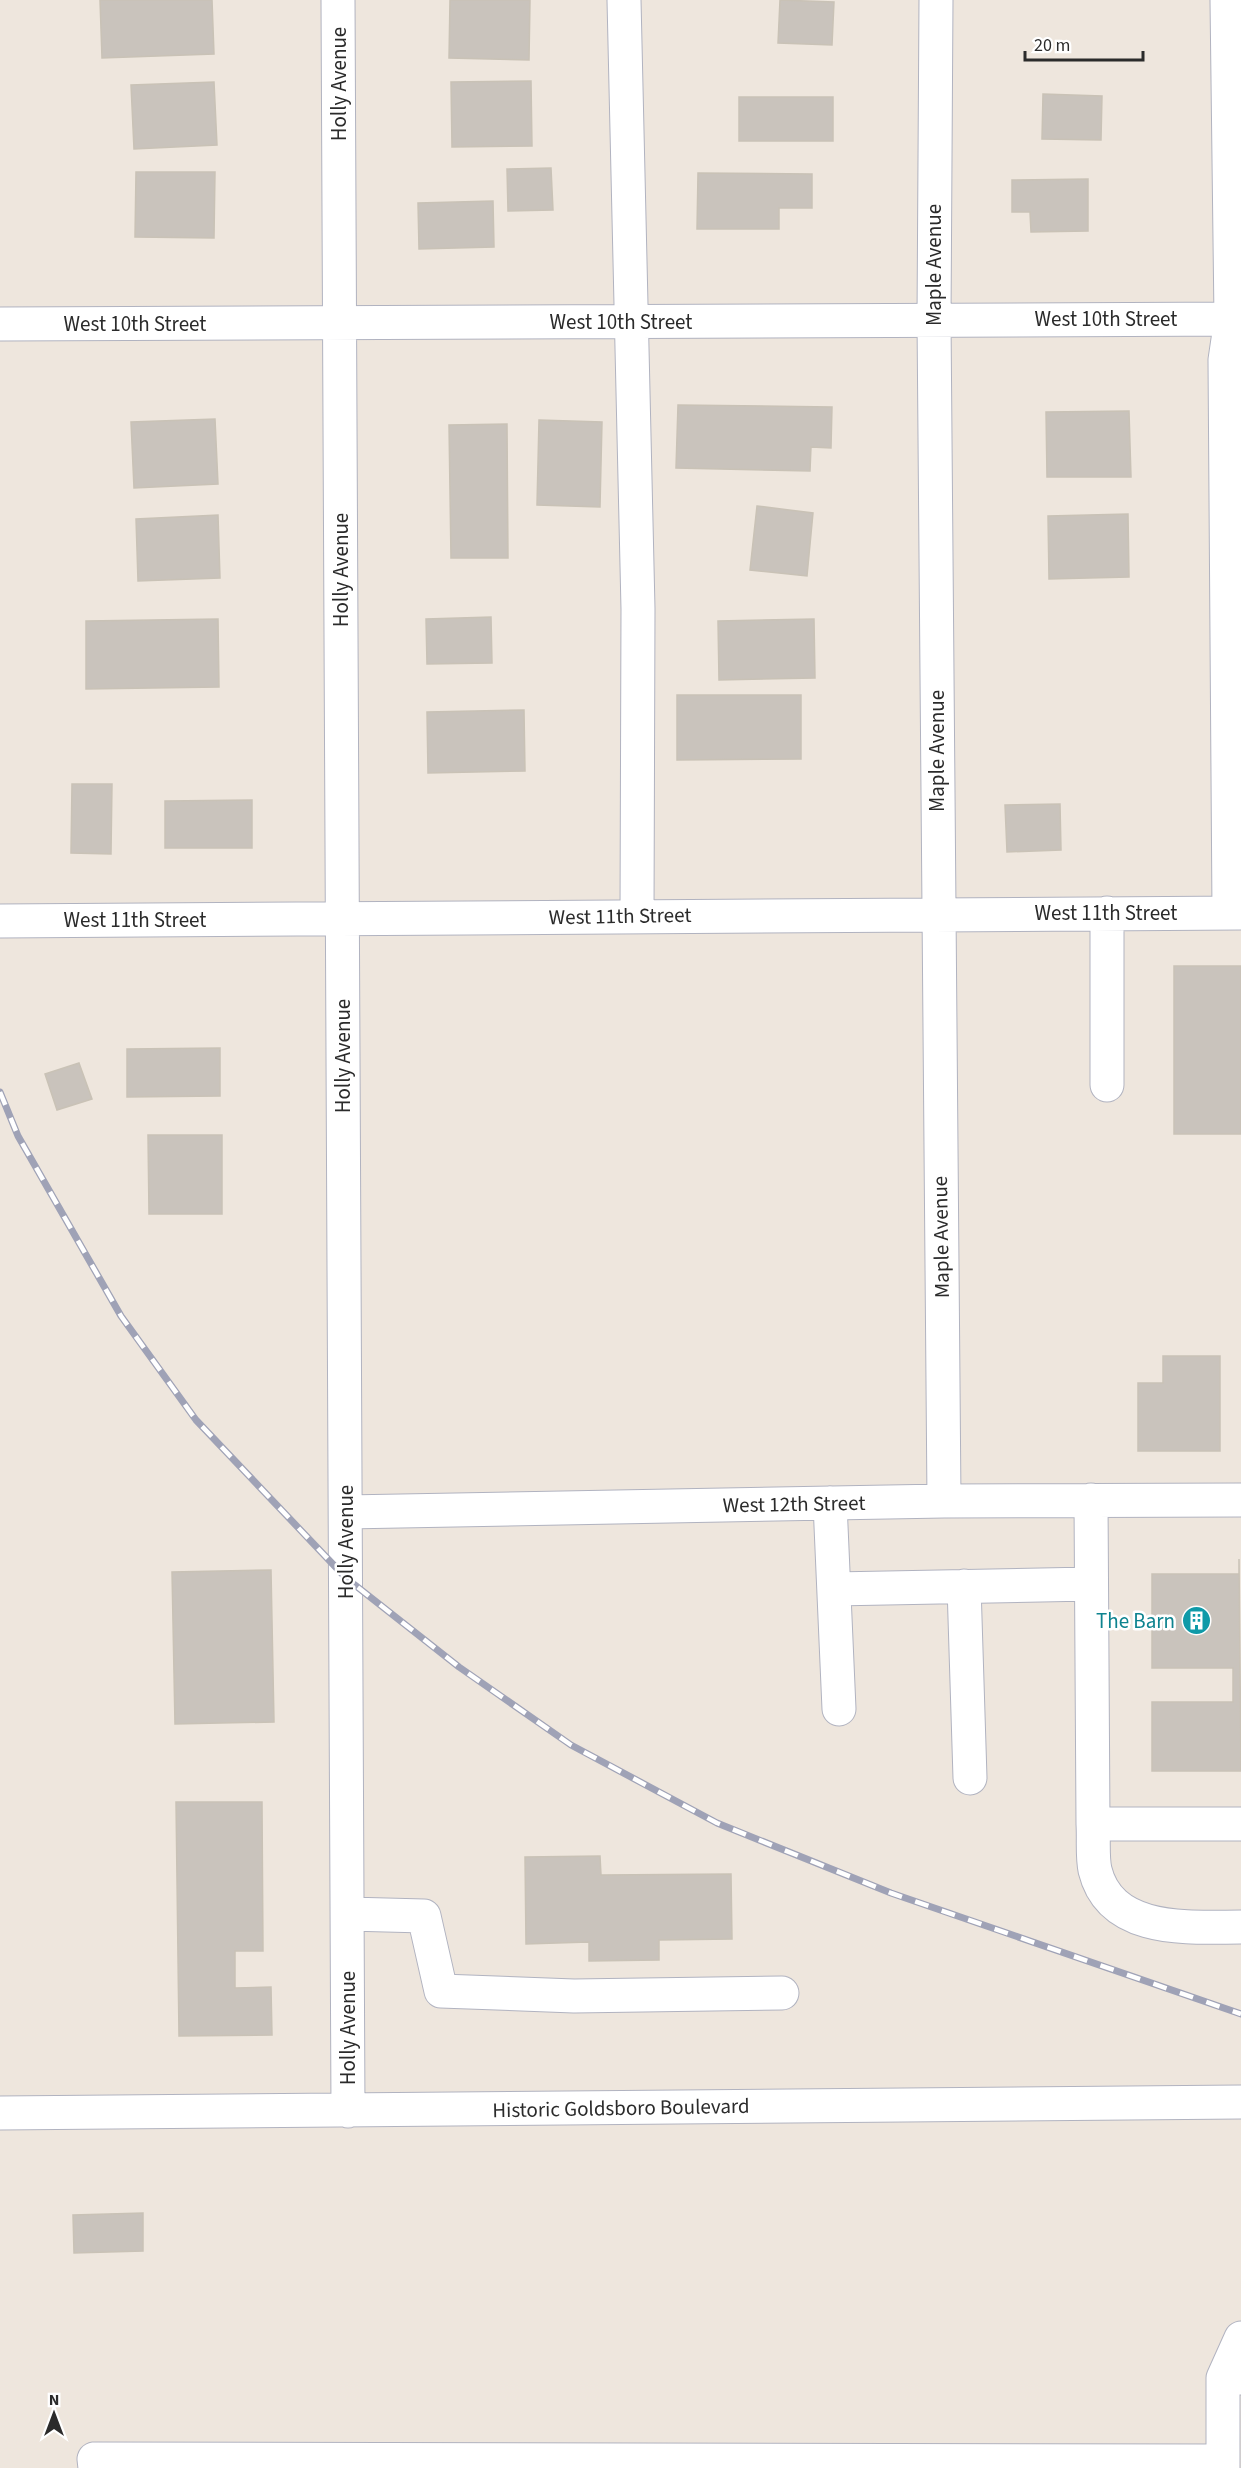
<svg xmlns="http://www.w3.org/2000/svg" width="1241" height="2468" font-family="'Source Sans 3',sans-serif">
	<style>
		.building { fill: #c9c3bc; stroke: #c9c2b6; stroke-width: 1.5 }
		.lines { fill: none; stroke-linecap: round; stroke-linejoin: round }
		.minor-casing { stroke: #b1b3c0; stroke-width: 35 }
		.minor { stroke: #fff; stroke-width: 33 }
		.rail-casing { stroke: #9fa2b6; stroke-width: 7 }
		.rail { stroke: #fff; stroke-width: 4.5; stroke-dasharray: 14; stroke-linecap: butt }
		.labels { text-anchor: middle; dominant-baseline: central; stroke-width: 5; stroke-linejoin: round; paint-order: stroke }
		.street-label { font-size: 21px; fill: #2b2b2b; stroke: #fff }
		.culture-label { font-size: 21px; fill: #0d838f; stroke: #fff; text-anchor: end }
	</style>
	<rect width="100%" height="100%" fill="#eee6dd"/>
	<path class="building" d="M100,0H212L214,54L102,58Z
		M450,0H530L529,60L449,58Z
		M780,0L834,2L832,45L778,43Z
		M531,81L532,146L452,147L451,82Z
		M214,82L217,145L134,149L131,85Z
		M1043,94L1102,96L1101,140L1042,139Z
		M739,97H833V141H739Z
		M551,168L553,210L508,211L507,169Z
		M136,172H215L214,238L135,237Z
		M698,173L812,174V208H779V229H697Z
		M1088,179V231L1031,232L1030,212H1012V180Z
		M493,201L494,247L419,249L418,203Z
		M678,405L832,407L831,448L811,447L810,471L676,468Z
		M1129,411L1131,477H1047L1046,412Z
		M215,419L218,484L134,488L131,422Z
		M539,420L602,422L600,507L537,505Z
		M507,424L508,558H451L449,425Z
		M757,506L813,513L807,576L750,570Z
		M1128,514L1129,577L1049,579L1048,516Z
		M218,515L220,578L138,581L136,519Z
		M491,617L492,663L427,664L426,619Z
		M218,619L219,687L86,689V621Z
		M814,619L815,678L719,680L718,621Z
		M677,695H801V759L677,760Z
		M524,710L525,771L428,773L427,712Z
		M72,784H112L111,854L71,853Z
		M252,800V848H165V801Z
		M1060,804L1061,850L1007,852L1005,805Z
		M1174,966H1241V1134H1174Z
		M220,1048V1096L127,1097V1049Z
		M79,1063L92,1099L57,1110L45,1074Z
		M148,1135H222V1214H149Z
		M1163,1356H1220V1451H1138V1383H1163Z
		M1239,1559L1241,1771H1152V1702H1233V1668H1152V1574H1239Z
		M271,1570L274,1722L175,1724L172,1572Z
		M176,1802H262L263,1951H235V1988L271,1987L272,2035L179,2036Z
		M600,1856L601,1875L731,1874L732,1939L659,1940V1960L589,1961V1942L526,1944L525,1857Z
		M143,2213V2251L74,2253L73,2215Z"/>
	<g class="lines">
		<defs>
			<path id="minor" d="M338,0L348,2111
				M624,0L638,609L637,916
				M936,0L934,319L944,1501
				M1227,0L1231,319L1225,360L1229,913
				M0,324L1241,319
				M1107,913V1085
				M0,921L1241,913
				M1091,1500L1093,1824C1094,1839 1092,1856 1095,1870C1111,1935 1191,1927 1241,1927
				M830,1503L839,1709
				M346,1512L944,1501L1241,1500
				M964,1586L970,1778
				M834,1589L1091,1584
				M1093,1824H1241
				M348,1914L424,1916L441,1991L574,1996L782,1993
				M0,2113L1241,2102
				M1223,2378L1241,2338
				M95,2468L94,2459L1223,2461
				M1223,2468V2378H1241"/>
		</defs>
		<use href="#minor" class="minor-casing"/>
		<use href="#minor" class="minor"/>
		<defs>
			<path id="rail" d="M0,1092L18,1136L121,1316L196,1420L346,1578L459,1667L571,1745L717,1823L891,1893L1241,2014"/>
		</defs>
		<use href="#rail" class="rail-casing"/>
		<use href="#rail" class="rail"/>
	</g>
	<defs>
		<symbol id="building-disc" viewBox="-11 -11 22 22"><circle r="9.5" fill="#0f9aa8" stroke="#fff"/><path d="M-4-6H4V6H1V3H-1V6H-4ZM-2.5-4.3h1.7v1.8h-1.7ZM.8-4.3h1.7v1.8H.8ZM-2.5-1h1.7V.8h-1.7ZM.8-1h1.7V.8H.8Z" fill="#fff"/></symbol>
	</defs>
	<g fill-rule="evenodd">
		<use href="#building-disc" x="1180" y="1604" width="33" height="33"/>
	</g>
	<g class="labels">
		<g class="street-label">
			<text transform="translate(339 84) rotate(-90)">Holly Avenue</text>
			<text transform="translate(934 265) rotate(-90)">Maple Avenue</text>
			<text x="1106" y="319">West 10th Street</text>
			<text x="621" y="322">West 10th Street</text>
			<text x="135" y="324">West 10th Street</text>
			<text transform="translate(341 570) rotate(-90)">Holly Avenue</text>
			<text transform="translate(937 751) rotate(-90)">Maple Avenue</text>
			<text x="1106" y="913">West 11th Street</text>
			<text transform="translate(620 916) rotate(-1)">West 11th Street</text>
			<text x="135" y="920">West 11th Street</text>
			<text transform="translate(343 1056) rotate(-90)">Holly Avenue</text>
			<text transform="translate(941 1237) rotate(-91)">Maple Avenue</text>
			<text transform="translate(794 1504) rotate(-1)">West 12th Street</text>
			<text transform="translate(346 1542) rotate(-90)">Holly Avenue</text>
			<text transform="translate(348 2028) rotate(-90)">Holly Avenue</text>
			<text transform="translate(621 2108) rotate(-1)">Historic Goldsboro Boulevard</text>
		</g>
		<g class="culture-label">
			<text x="1175" y="1621">The Barn</text>
		</g>
	</g>
	<g transform="translate(54 2414)" stroke="#ffffff" stroke-width="4.5" paint-order="stroke">
	<path d="M0-4.5L10 22L0 15L-10 22Z" fill="#2b2b2b"/>
	<text y="-9" font-size="16" font-weight="bold" text-anchor="middle" fill="#2b2b2b">N</text>
	</g>
	<path d="M1025 51v9h118v-9" fill="none" stroke="#2b2b2b" stroke-width="3"/>
	<text x="1034" y="51" font-size="18" fill="#2b2b2b" stroke="#ffffff" stroke-width="4.5" paint-order="stroke">20 m</text>
</svg>
